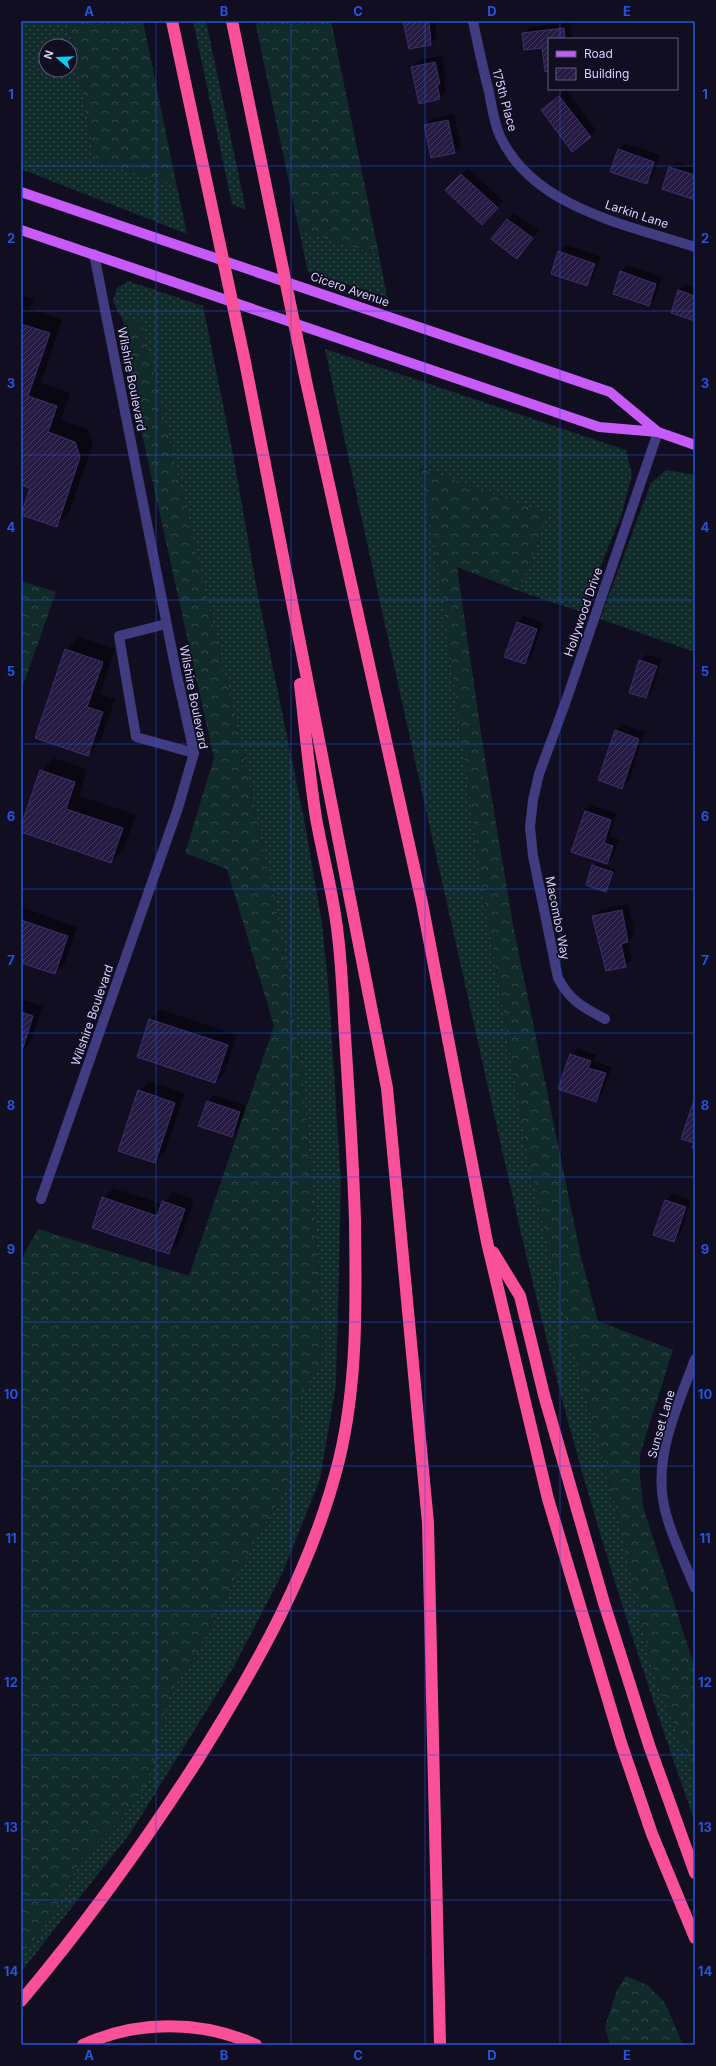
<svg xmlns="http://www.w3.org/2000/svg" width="716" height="2066" font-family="Inter,sans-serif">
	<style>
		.grass { fill: url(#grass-dots); fill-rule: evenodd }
		.forest { fill: url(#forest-crowns) }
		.shadow { fill: #0007 }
		.building { fill: url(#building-hatch); stroke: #3d2e6d }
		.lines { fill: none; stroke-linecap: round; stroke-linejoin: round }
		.service { stroke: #413b7f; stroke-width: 10 }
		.minor { stroke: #413b7f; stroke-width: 10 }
		.primary { stroke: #c65bf9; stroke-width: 10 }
		.motorway { stroke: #f95099; stroke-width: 12 }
		.grid { fill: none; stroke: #2654da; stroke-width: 1; stroke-opacity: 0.55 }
		.labels { text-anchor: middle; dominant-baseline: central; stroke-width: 3.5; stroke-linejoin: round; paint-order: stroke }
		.street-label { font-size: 12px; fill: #d7d0fd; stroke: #120e21 }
		.neatline { fill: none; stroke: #2654da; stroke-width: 1.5 }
		.grid-label { font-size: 13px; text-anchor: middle; font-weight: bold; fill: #2654da }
	</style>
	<defs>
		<pattern id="grass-dots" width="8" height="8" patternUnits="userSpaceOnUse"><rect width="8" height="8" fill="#112b2b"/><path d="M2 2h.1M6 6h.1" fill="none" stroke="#33494b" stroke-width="1.8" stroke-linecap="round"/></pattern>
		<pattern id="forest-crowns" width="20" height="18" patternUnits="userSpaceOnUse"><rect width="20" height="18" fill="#112b2b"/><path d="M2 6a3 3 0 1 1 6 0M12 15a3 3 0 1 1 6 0" fill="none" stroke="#33494b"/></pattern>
		<pattern id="building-hatch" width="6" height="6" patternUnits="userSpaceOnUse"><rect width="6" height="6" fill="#251b42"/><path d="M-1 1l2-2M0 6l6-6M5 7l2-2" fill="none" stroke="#443b5e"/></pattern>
	</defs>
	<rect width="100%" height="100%" fill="#120e21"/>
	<path class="grass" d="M21,21H68L96,161L177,187L187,234L21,169ZM46,46H70V70H46Z
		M193,21H206L246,210L232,204Z
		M299,230L379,255L387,297L308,272Z
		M128,281L203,306L232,449L258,595L304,819L322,923L329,993L341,1185L336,1385L320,1479L282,1574L233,1668L131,1832L21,1972V1956L48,1922L81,1860L123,1817L158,1740L170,1693L198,1652L256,1538L284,1493L302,1428L298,1399L322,1362L321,1297L302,1068L277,913L235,718L141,320L124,323L113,301L117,288Z
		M325,349L626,450L632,475L621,516L582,612L519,591L548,514L420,468L437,558L482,885L529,1163L567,1329L614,1500L652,1667L695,1780V1822C646,1683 600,1542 562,1399C525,1259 495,1117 463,975C416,767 370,558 325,349Z
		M666,470L695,475V652L600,619L651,483Z"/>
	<path class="forest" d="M68,21H143L177,187L96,161Z
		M255,21H331L379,255L299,230Z
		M141,319L235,718L277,913L302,1068L321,1297L322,1362L298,1399L302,1428L284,1493L256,1538L198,1652L170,1693L148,1781L123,1817L81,1860L48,1922L21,1956V1260L38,1229L189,1276L274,1026L227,869L185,853L214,758L123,348L124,323Z
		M420,468L548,514L519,591L457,567L482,740L514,930L581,1257L598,1321L673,1350L640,1454V1476L643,1507L695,1668V1780L652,1667L614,1500L567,1329L529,1163L482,885L437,558Z
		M21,581L56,592L21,691Z
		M626,1976L647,1985L665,2003L683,2045H610L605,2027L617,1990Z"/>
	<path class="shadow" d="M404,21H435L437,37L431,44Z
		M570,22L572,39H549V70L543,47L524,33L530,27Z
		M442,56L446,76L444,79L446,92L440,99L412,67L419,60Z
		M566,90L596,130L590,137L542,110Z
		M454,114L461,145L455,152L425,126L431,119Z
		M625,143L660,155L653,176L646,183L619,150Z
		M677,161L695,167V199L663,188L670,167Z
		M468,168L503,201L482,223L447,190Z
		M514,213L539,231L517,258L492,239Z
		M566,245L601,257L593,278L587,285L559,252Z
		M627,265L662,277L655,299L649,305L621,272Z
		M685,284L695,287V320L679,291Z
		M21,295L34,299L30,309L62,320L41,383L70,393L61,420L88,429L93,444L69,513L56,526L31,487L21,484Z
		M524,616L543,623L531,657L524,663L517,623Z
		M79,637L115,649L100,694L115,699L100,742L87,755L66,650Z
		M647,654L662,659L652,691L646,697L640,661Z
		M622,724L645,732L629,781L622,788L616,731Z
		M54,758L87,769L79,796L136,815L124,849L111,862L21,831L41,771Z
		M592,805L617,813L610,836L619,839L613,856L606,863L585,811Z
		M596,863L615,869L609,887L606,890L593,866Z
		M628,904L635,935L628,942L632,959L625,966L593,916L600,910Z
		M21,907L77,927L65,963L55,973L21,961Z
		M21,999L43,1006L30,1043L21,1053Z
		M160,1009L237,1035L225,1072L215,1082L138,1056L150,1019Z
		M578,1048L596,1055L594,1061L612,1067L602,1094L596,1100L571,1055Z
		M149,1081L185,1093L165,1152L155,1162L139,1091Z
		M214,1095L246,1105L238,1129L232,1136L208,1101Z
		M113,1188L162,1204L173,1192L194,1199L179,1243L169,1253L103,1198Z
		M673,1194L691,1200L680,1235L673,1241L666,1200Z"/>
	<path class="building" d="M403,21H429L431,45L409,49Z
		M564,28L565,39H549V71L545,72L542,48L524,50L522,33Z
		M435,62L440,84H437L440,99L419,104L411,67Z
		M559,96L591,137L572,152L541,110Z
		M448,120L455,153L431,158L424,125Z
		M618,149L654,162L647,184L610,172Z
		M669,167L695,175V200L662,189Z
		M461,174L498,208L482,225L445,190Z
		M507,219L533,238L517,259L491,239Z
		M558,251L595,264L587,286L551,274Z
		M620,271L656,284L649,306L613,294Z
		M678,290L695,296V321L671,313Z
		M21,324L50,333L28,396L57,406L48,432L75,442L80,457L57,527L21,515L30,488L21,485Z
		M517,622L537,629L525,664L504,657Z
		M65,649L103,662L87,707L103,712L88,756L35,738Z
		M639,660L657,666L646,698L629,693Z
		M615,730L639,739L622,789L598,780Z
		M40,770L75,782L66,809L123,828L111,863L21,832V826Z
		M585,811L611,820L604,843L613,846L607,864L571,852Z
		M592,865L613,872L606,892L586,885Z
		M622,910L628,942L621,944L626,967L606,971L592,916Z
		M21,920L68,936L55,974L21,963Z
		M21,1012L33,1016L21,1054Z
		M149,1019L228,1045L215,1083L137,1057Z
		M570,1054L591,1061L588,1068L606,1073L596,1102L558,1089Z
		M138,1090L175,1103L155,1163L118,1151Z
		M695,1097V1149L692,1148L694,1143L681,1139Z
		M207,1101L240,1112L232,1137L198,1126Z
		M102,1197L157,1216L162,1201L185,1209L169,1254L92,1228Z
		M665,1200L686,1207L674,1242L653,1235Z"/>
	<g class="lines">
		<path class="service" d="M166,624L119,636L136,737L194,753"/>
		<path class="minor" d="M473,21C478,45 483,69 489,92C492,107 494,123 500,136C533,208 628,225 695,247
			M605,1019C583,1007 570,1001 558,978L533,856L530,827L533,800L539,774L566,701L658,432
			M41,1199L178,808L194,753L176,671L94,254
			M695,1359C679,1403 655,1452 663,1500C668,1530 684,1560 695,1588"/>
		<path class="primary" d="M21,192L610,392L658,432
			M21,230L599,427L658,432L695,445"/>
		<path class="motorway" d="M172,21L245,362L387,1088L428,1523L440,2045
			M232,21L306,381L422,903L487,1242L548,1499L621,1743L652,1834L695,1938
			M493,1252L520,1296L544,1395L604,1603L649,1745L695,1873
			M21,2001C85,1925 143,1845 197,1761C256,1667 312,1569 339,1460C358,1382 356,1300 355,1220C353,1158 349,1097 345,1036C343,1003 342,969 338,936C334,897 323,857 316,818C309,773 305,728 300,684
			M83,2045C137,2020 201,2020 256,2045"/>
	</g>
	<path class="grid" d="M156,21V2045M291,21V2045M425,21V2045M560,21V39M560,89V2045M21,166H695M21,311H695M21,455H695M21,600H695M21,744H695M21,889H695M21,1033H695M21,1177H695M21,1322H695M21,1466H695M21,1611H695M21,1755H695M21,1900H695"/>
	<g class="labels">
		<g class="street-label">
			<text transform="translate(505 100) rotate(75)">175th Place</text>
			<text transform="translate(637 214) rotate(18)">Larkin Lane</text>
			<text transform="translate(350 289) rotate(19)">Cicero Avenue</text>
			<text transform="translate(132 379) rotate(79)">Wilshire Boulevard</text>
			<text transform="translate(583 612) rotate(-71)">Hollywood Drive</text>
			<text transform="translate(194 697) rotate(79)">Wilshire Boulevard</text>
			<text transform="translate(558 918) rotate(79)">Macombo Way</text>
			<text transform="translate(92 1015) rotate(-71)">Wilshire Boulevard</text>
			<text transform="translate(661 1424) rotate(-74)">Sunset Lane</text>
		</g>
	</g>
	<rect width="716" height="2066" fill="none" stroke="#120e21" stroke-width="44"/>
	<rect x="548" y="38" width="130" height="52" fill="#120e21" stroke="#615c79"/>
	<rect x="556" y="51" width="20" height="6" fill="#c65bf9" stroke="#615c79"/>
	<text x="584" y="58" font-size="12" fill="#d7d0fd">Road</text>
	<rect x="556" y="68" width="20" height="12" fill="url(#building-hatch)" stroke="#615c79"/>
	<text x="584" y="78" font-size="12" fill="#d7d0fd">Building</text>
	<g transform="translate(58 58) rotate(289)"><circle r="19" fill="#120e21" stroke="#615c79"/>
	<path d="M0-3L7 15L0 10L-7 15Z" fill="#08cff1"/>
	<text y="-6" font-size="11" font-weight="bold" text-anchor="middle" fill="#d7d0fd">N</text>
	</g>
	<rect x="22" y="22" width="672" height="2022" class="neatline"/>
	<g class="grid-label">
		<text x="89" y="16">A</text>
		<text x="224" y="16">B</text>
		<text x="358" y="16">C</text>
		<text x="492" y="16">D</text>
		<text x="627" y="16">E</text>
		<text x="11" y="99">1</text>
		<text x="705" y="99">1</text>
		<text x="11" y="243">2</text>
		<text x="705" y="243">2</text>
		<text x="11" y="388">3</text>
		<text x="705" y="388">3</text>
		<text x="11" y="532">4</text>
		<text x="705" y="532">4</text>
		<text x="11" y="676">5</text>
		<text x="705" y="676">5</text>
		<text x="11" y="821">6</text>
		<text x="705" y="821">6</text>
		<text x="11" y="965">7</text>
		<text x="705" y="965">7</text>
		<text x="11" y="1110">8</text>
		<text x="705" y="1110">8</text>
		<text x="11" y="1254">9</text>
		<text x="705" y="1254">9</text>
		<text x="11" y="1399">10</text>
		<text x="705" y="1399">10</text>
		<text x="11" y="1543">11</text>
		<text x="705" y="1543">11</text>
		<text x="11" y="1687">12</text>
		<text x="705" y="1687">12</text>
		<text x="11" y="1832">13</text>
		<text x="705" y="1832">13</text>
		<text x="11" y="1976">14</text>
		<text x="705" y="1976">14</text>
		<text x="89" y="2060">A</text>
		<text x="224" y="2060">B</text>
		<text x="358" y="2060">C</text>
		<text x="492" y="2060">D</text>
		<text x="627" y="2060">E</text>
	</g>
</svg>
